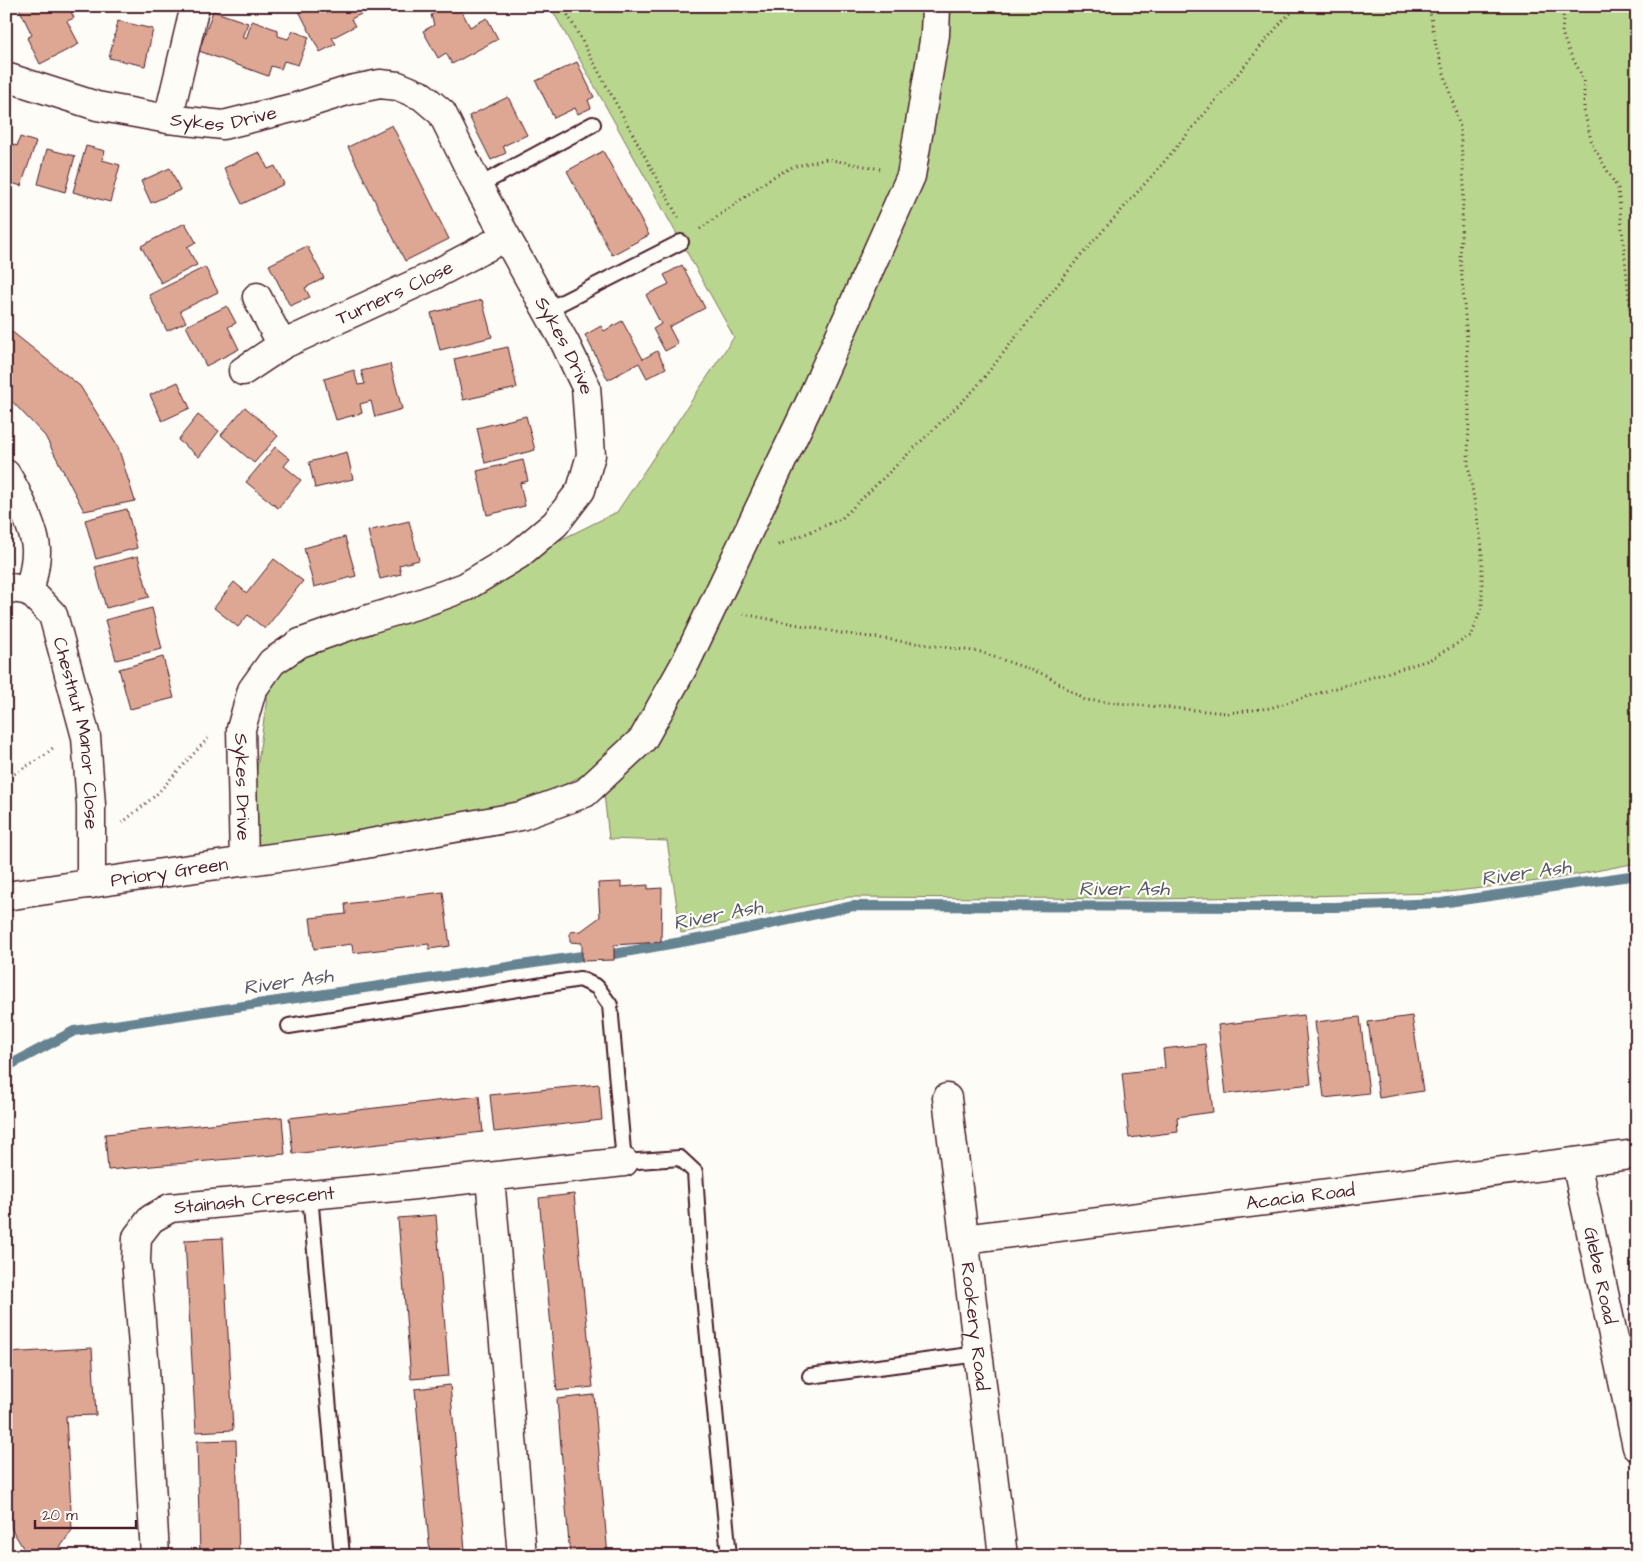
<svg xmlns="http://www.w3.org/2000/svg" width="1643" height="1562" font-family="'Architects Daughter',sans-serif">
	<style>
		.green { fill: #b9d68e; stroke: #827a5c }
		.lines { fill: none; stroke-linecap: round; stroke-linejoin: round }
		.stream { stroke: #668392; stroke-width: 10 }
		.building { fill: #dda794; stroke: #4a1f2b }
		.lane-casing { stroke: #4a1f2b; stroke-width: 18 }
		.street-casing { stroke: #4a1f2b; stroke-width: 31 }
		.path { stroke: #4a1f2b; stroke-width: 3; stroke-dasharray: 1 4; stroke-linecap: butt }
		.lane { stroke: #fdfcf7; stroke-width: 14 }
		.street { stroke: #fdfcf7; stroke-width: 28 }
		.labels { text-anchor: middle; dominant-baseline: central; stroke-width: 4.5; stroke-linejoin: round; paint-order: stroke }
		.street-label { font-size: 19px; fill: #4a1f2b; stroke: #fdfcf7 }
		.water-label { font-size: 20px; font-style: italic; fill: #5a5967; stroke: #fdfcf7 }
	</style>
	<rect width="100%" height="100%" fill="#fdfcf7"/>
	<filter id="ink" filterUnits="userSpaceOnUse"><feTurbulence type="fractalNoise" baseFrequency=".02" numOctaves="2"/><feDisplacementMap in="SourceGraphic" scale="10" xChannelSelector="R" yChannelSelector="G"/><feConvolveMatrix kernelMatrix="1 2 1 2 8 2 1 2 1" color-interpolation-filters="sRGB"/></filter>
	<g filter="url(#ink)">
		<path class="green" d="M550,6H1637V863L1554,879L1441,893L1158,899L849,897L681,933L667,841L609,839L601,766L492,821L244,861L272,662L465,587L617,512L734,337Z"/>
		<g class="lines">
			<path class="stream" d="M614,954L715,936L853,906L1334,907L1441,903L1637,875
				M6,1067L74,1031L582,956"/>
		</g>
		<path class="building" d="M18,6H68L74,18L67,21L79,44L40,64L27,38L32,35Z
			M307,6H361L365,12L351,19L355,26L332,38L336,44L320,52L299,11Z
			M447,6H459L470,27L487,18L498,39L452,64L446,53L438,58L423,31L434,25L431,15Z
			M213,11L248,23L242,37L246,39L252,21L278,30V36L288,39L293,31L309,37L298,65L284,61L281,69L271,66L268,76L199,51Z
			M118,21L153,29L145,66L109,58Z
			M577,62L594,97L588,100L591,108L578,114L575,108L554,118L536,81Z
			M508,97L527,135L503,146L506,153L491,160L469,116Z
			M392,125L449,239L405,261L348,147Z
			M20,137L36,142L21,186L6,181V142L17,146Z
			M86,146L105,151L102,160L120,165L110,202L73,192Z
			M47,149L75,156L65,192L38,184Z
			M603,151L649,235L612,255L567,171Z
			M259,152L268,169L275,166L284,184L242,204L224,168Z
			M170,168L180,190L151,203L141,181Z
			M185,223L196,242L187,247L197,265L161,283L141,246Z
			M307,246L324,278L305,288L310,297L290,306L269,265Z
			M682,265L705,308L669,327L678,344L665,351L653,329L661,324L646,295L669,284L664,275Z
			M205,267L218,292L180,311L186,322L167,331L149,295Z
			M482,300L492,337L440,350L431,313Z
			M227,306L236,323L228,327L239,349L206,366L186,326Z
			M622,321L643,359L657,351L666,368L647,378L639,363L608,380L585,335L601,326L604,331Z
			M6,327L80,386L118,447L135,501L84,511L45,436L6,395Z
			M508,347L517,388L463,400L454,359Z
			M390,364L402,409L375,417L371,401L360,404L362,413L336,420L324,379L354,370L358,385L365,384L361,371Z
			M178,382L190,408L162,421L150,395Z
			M245,407L278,436L254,463L221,435Z
			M198,415L219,431L199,457L178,440Z
			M526,416L535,450L485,463L477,428Z
			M275,447L290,459L284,466L301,480L278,508L246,482Z
			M347,452L353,479L315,488L309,462Z
			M523,460L528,481L520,483L525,506L487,515L477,471Z
			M127,509L137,548L96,559L85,520Z
			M409,521L419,560L399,565L401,574L380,579L368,531Z
			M345,537L356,576L314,587L304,548Z
			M138,556L149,597L106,608L95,567Z
			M274,559L303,581L265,629L248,615L238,627L214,608L234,582L247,593Z
			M152,608L162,649L116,660L105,620Z
			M163,657L174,698L130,709L119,669Z
			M621,882V887L648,885V889L662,888L661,942L614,945V960L582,961V943L570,942V932L581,931L600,917L598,883Z
			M443,892L450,946L429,949V944L353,953L352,944L314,949L310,918L346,914L345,904Z
			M1304,1015L1311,1084L1226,1094L1218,1025Z
			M1412,1016L1423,1091L1379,1098L1368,1022Z
			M1360,1017L1369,1093L1324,1098L1315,1022Z
			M1205,1044L1213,1112L1177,1117L1178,1132L1129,1138L1122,1073L1165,1068L1163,1049Z
			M599,1084L602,1120L494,1132L490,1095Z
			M479,1096L483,1132L293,1154L289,1118Z
			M282,1117L285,1154L108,1170L105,1134Z
			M574,1194L593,1387L557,1391L539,1198Z
			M436,1215L449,1376L411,1379L398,1218Z
			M223,1238L233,1430L196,1432L185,1240Z
			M9,1253L11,1321H6V1254Z
			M92,1348L96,1415L66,1416L72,1530L55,1555L28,1556L11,1528L6,1443V1353Z
			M450,1385L465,1550L430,1554L415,1389Z
			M594,1395L608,1556H570L557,1399Z
			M236,1440L239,1556H200L197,1441Z"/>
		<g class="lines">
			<defs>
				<path id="lane" d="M478,186L593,124
					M547,310L681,242
					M289,1026L580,979L597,987L610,1005L624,1162L680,1158L695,1172L701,1265L729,1556
					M310,1195L342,1556
					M810,1376L978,1354"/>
				<g id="street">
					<path id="s1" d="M6,77L97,106L168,119L223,125L296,107L350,90L380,84L398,86L422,96L442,113L478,186L565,343L586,387L591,455L581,490L555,524L518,555L465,587L419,604L369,619L300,643L272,662L252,690L241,729L244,861"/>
					<path d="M168,119L195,6"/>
					<path d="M257,297L282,345"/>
					<path id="s2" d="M243,371L282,345L430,277L506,237"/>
					<path id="s3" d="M6,474C16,490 37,534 36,552C36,565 32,578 30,591L53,615L86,737L91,805V884"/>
					<path d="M6,587L30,591"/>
					<path id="s4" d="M6,896L203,867L332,850L521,816L585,793L643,739L686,662L811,400L911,176L935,35L936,6"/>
					<path id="s5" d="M947,1098L1003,1556"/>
					<path id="s6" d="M1576,1162L1637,1447"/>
					<path d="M490,1177L522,1556"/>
					<path id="s7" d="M964,1239L1637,1154"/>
					<path id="s8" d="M155,1556L145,1370L136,1260L137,1237L151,1219L170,1208L406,1186L624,1162"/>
				</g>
			</defs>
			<use href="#lane" class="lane-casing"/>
			<use href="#street" class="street-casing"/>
			<path class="path" d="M563,6L679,219
				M1564,6L1562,33L1568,49L1584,80V110L1592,144L1618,189L1630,308L1637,340
				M700,229L771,178L792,167L827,159L880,169
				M778,545L841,519L974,390L1077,260L1158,169L1283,20L1299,6
				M743,614L841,633L980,652L1046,675L1085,700L1227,713L1270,708L1429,660L1472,635L1482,605V546L1468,464L1469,412L1467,340L1460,255L1464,184L1460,127L1436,46L1429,6
				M6,779L45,755L55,746
				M122,823L156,795L210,736"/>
			<use href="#lane" class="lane"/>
			<use href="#street" class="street"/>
		</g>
	</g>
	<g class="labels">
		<g class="street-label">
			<text stroke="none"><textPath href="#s1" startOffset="224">Sykes Drive</textPath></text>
			<text stroke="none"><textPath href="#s2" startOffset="171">Turners Close</textPath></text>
			<text stroke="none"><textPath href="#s1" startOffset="719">Sykes Drive</textPath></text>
			<text stroke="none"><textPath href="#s3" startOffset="278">Chestnut Manor Close</textPath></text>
			<text stroke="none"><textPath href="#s1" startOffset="1364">Sykes Drive</textPath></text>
			<text stroke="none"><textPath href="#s4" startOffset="165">Priory Green</textPath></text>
			<text stroke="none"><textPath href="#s7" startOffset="339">Acacia Road</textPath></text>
			<text stroke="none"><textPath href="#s8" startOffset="449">Stainash Crescent</textPath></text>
			<text stroke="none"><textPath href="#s6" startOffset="116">Glebe Road</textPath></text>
			<text stroke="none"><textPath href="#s5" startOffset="230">Rookery Road</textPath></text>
		</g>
		<g class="water-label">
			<text transform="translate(1526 873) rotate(-8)">River Ash</text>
			<text x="1124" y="889">River Ash</text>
			<text transform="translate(718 915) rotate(-11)">River Ash</text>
			<text transform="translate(288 982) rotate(-8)">River Ash</text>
		</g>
	</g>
	<rect width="1643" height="1562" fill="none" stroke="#fdfcf7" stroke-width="25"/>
	<rect x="12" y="12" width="1618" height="1537" fill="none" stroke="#4a1f2b" stroke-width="2" filter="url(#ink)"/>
	<path d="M35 1520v8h101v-8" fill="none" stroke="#4a1f2b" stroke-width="2.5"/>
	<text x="42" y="1520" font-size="15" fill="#4a1f2b" stroke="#fdfcf7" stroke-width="4" paint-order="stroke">20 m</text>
</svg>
